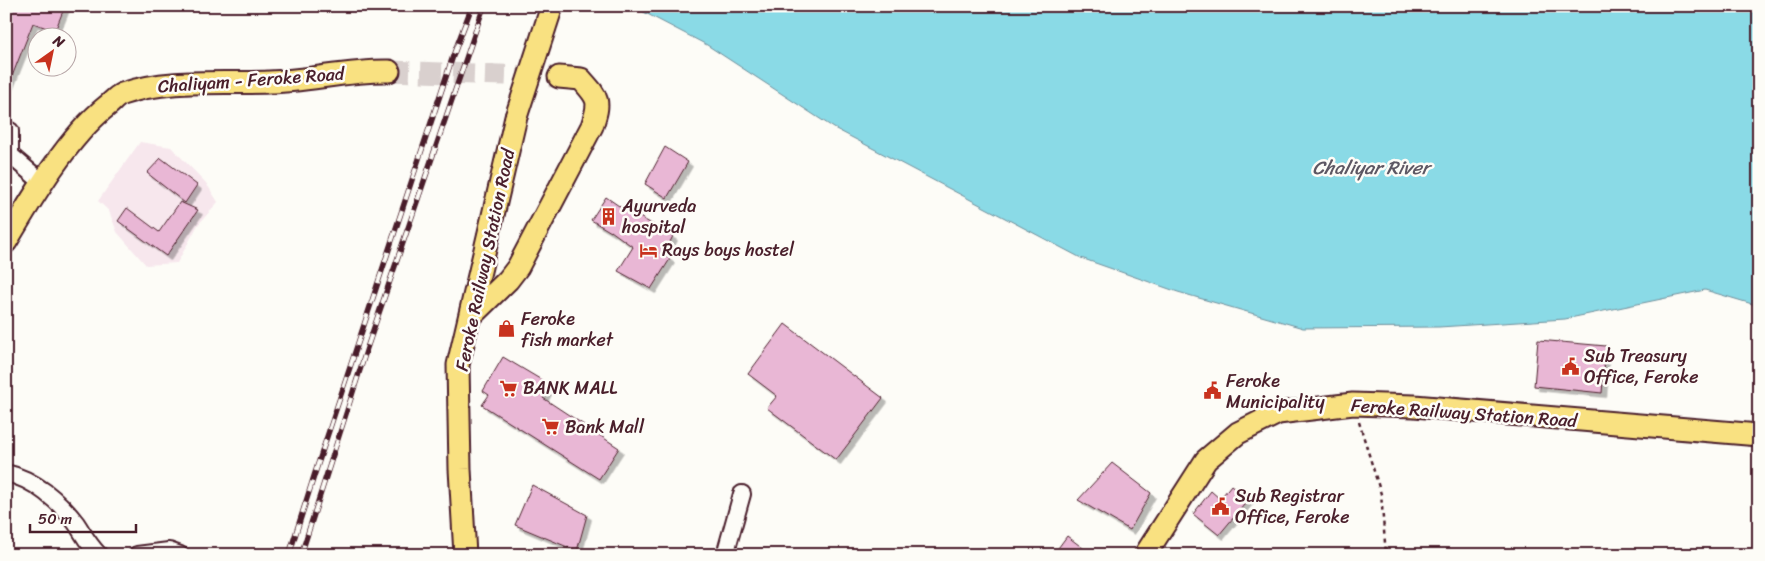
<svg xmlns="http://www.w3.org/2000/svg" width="1765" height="561" font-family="Sriracha,sans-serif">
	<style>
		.built { fill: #f7e7ed }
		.water { fill: #8adae6; stroke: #708f9b }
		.building { fill: #e9b7d5; stroke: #4a1f2b; filter: url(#shadow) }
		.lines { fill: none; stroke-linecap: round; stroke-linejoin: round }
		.major-tunnel { stroke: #d9d0ce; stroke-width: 21; stroke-dasharray: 21 11; stroke-linecap: butt }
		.minor-casing { stroke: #4a1f2b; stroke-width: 20 }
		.major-casing { stroke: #4a1f2b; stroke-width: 25 }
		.path { stroke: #4a1f2b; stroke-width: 2.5; stroke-dasharray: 4 4; stroke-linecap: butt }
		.minor { stroke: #fdfcf7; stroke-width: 16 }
		.major { stroke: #f9e181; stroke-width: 21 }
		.rail-casing { stroke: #4a1f2b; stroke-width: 5.5 }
		.rail { stroke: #fdfcf7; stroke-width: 4; stroke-dasharray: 11; stroke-linecap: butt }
		.major-bridge-casing { stroke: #4a1f2b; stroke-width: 25; stroke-linecap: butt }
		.major-bridge { stroke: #f9e181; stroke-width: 21 }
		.labels { text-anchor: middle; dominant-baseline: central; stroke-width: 5; stroke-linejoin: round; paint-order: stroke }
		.street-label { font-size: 18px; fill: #4a1f2b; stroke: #fdfcf7 }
		.poi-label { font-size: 18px; fill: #4a1f2b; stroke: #fdfcf7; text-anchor: start }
		.water-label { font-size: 19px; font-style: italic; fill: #5d5763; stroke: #fdfcf7 }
	</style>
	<defs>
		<filter id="shadow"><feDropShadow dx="4.5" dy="4.5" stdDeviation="0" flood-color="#0004"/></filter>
	</defs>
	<rect width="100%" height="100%" fill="#fdfcf7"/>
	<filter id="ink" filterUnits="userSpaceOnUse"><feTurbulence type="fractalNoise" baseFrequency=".02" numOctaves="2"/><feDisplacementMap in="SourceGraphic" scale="10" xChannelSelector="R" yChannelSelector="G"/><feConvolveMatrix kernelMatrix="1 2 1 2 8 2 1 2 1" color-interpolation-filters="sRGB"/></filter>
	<g filter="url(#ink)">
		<path class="built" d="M140,142L171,147L206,183L218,202L198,225L177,263L146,265L117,232L109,211L98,201Z"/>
		<path class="water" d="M632,6H1759V306L1705,290L1565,319L1439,327L1303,328L1178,292L1081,258L834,128L707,45Z"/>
		<path class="building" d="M6,6H65L55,31L33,23L7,89Z
			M665,147L688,162L667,198L645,184Z
			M161,158L197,185L185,203L147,173Z
			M606,197L635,217L636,215L673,236L664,254L670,259L651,289L618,271L633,247L611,231V232L591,220Z
			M180,202L198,210L166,256L118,221L127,208L159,232Z
			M785,324L883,398L836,460L767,408L777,396L748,374Z
			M1538,340L1606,346L1602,393L1534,386Z
			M503,357L550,385L543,398L619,448L599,479L482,405L489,395L483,391Z
			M1112,463L1151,493L1130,530L1078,500Z
			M532,485L587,515L577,551L515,525Z
			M1231,485L1249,499L1219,535L1193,514L1211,491L1220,499Z
			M1067,536L1092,555H1053Z"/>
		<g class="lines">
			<path class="major-tunnel" d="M389,71L559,77"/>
			<defs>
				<path id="minor" d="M6,129L10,131V155L43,183
					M6,473C34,479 59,501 76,523C84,535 88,544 99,555
					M137,555L169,551L180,555
					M725,555L742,494"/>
				<path id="major" d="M6,242C32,198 68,137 107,106C112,102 117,96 122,94C169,78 221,84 269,82C309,81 349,70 389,71
					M470,317L508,280L518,267L592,126C601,100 598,98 581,79L559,77
					M465,555L460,469L458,365L516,117
					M1145,555L1206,460L1238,433L1278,413L1353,404L1414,406L1759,435"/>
			</defs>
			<use href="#minor" class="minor-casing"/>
			<use href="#major" class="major-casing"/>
			<path class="path" d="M1359,422L1381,494L1386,555"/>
			<use href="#minor" class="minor"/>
			<use href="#major" class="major"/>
			<defs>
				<path id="rail" d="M289,555L315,473L453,56L472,6
					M301,555L367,348L484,6"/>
			</defs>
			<use href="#rail" class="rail-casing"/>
			<use href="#rail" class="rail"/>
			<defs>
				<path id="major-bridge" d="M516,117L552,6"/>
			</defs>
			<use href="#major-bridge" class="major-bridge-casing"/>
			<use href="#major-bridge" class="major-bridge"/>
		</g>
	</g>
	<defs>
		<symbol id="building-bare" viewBox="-9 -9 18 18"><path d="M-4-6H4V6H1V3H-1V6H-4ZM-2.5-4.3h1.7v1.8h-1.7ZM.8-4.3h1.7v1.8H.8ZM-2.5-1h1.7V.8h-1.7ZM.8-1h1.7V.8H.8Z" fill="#c8321e" stroke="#fdfcf7" stroke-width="2.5" paint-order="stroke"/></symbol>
		<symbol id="hotel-bare" viewBox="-9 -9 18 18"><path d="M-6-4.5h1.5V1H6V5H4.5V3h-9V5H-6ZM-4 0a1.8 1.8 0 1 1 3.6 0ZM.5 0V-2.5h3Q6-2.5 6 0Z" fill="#c8321e" stroke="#fdfcf7" stroke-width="2.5" paint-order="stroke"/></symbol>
		<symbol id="shop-bare" viewBox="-9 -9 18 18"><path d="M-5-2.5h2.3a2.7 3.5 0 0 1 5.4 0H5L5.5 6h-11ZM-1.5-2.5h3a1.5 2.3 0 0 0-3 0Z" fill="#c8321e" stroke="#fdfcf7" stroke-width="2.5" paint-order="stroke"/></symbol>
		<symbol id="civic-bare" viewBox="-9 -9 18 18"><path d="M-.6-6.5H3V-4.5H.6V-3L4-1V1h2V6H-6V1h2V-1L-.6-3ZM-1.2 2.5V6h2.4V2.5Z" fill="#c8321e" stroke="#fdfcf7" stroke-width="2.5" paint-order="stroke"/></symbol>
		<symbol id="supermarket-bare" viewBox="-9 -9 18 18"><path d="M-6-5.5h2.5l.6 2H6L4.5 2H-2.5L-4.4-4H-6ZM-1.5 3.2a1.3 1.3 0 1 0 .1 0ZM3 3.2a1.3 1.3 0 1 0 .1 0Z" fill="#c8321e" stroke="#fdfcf7" stroke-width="2.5" paint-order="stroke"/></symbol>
	</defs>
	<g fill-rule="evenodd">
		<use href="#building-bare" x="596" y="204" width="25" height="25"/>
		<use href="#hotel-bare" x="636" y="238" width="25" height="25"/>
		<use href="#shop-bare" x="494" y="316" width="25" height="25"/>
		<use href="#civic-bare" x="1558" y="354" width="25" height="25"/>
		<use href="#supermarket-bare" x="496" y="376" width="25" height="25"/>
		<use href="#civic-bare" x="1200" y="378" width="25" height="25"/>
		<use href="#supermarket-bare" x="538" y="414" width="25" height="25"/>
		<use href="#civic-bare" x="1208" y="494" width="25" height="25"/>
	</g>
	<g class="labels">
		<g class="street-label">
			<text transform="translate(251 80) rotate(-4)">Chaliyam - Feroke Road</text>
			<text transform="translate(485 260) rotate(-78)">Feroke Railway Station Road</text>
			<text transform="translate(1464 413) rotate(4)">Feroke Railway Station Road</text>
		</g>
		<g class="poi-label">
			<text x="622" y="206">Ayurveda<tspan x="622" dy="21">hospital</tspan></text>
			<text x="662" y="250">Rays boys hostel</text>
			<text x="521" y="319">Feroke<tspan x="521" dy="21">fish market</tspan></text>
			<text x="1584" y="356">Sub Treasury<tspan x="1584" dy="21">Office, Feroke</tspan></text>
			<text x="1226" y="381">Feroke<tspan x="1226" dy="21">Municipality</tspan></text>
			<text x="523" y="388">BANK MALL</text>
			<text x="565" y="427">Bank Mall</text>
			<text x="1235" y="496">Sub Registrar<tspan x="1235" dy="21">Office, Feroke</tspan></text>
		</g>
		<g class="water-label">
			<text x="1371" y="167">Chaliyar River</text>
		</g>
	</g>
	<rect width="1765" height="561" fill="none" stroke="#fdfcf7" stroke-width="25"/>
	<rect x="12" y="12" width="1740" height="536" fill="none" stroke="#4a1f2b" stroke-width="2" filter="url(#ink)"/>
	<g transform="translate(52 52) rotate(33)"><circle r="24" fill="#fdfcf7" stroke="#b5a4a5"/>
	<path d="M0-4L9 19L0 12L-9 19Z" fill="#c8321e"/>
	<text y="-8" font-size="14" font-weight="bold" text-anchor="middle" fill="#4a1f2b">N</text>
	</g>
	<path d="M30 524v8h106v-8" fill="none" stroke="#4a1f2b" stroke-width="2.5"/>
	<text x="38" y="524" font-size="15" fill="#4a1f2b" stroke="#fdfcf7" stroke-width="4" paint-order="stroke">50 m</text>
</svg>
